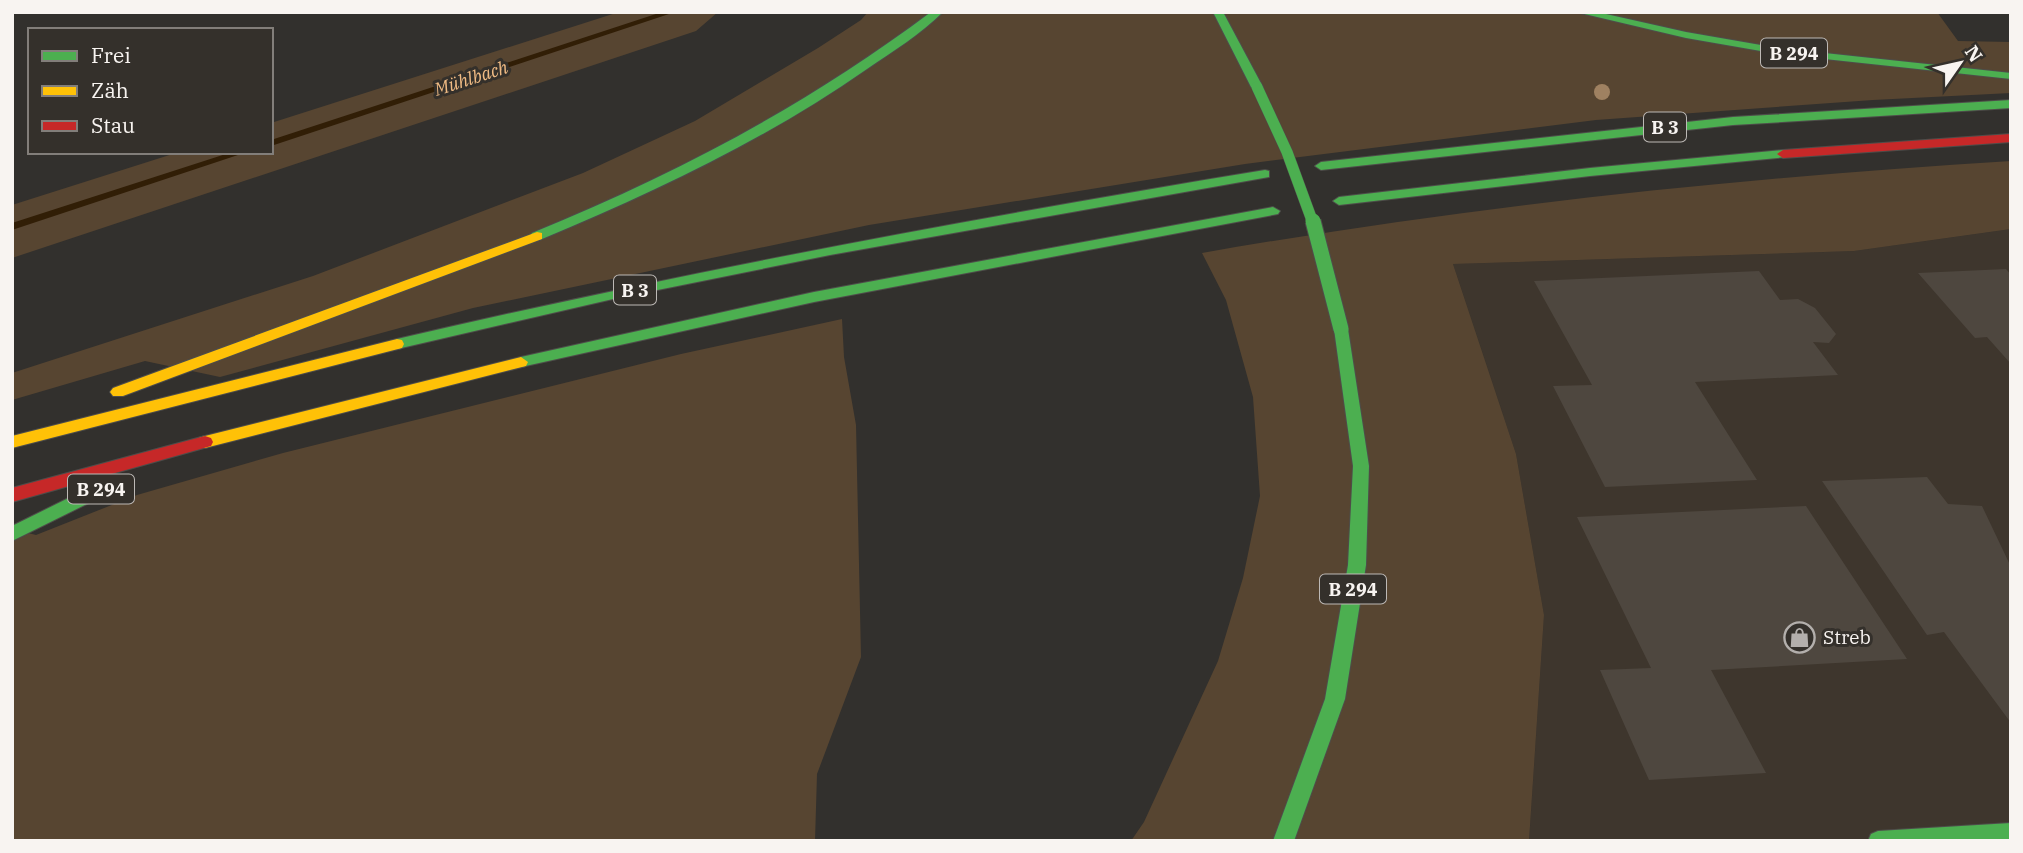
<svg xmlns="http://www.w3.org/2000/svg" width="2023" height="853" font-family="'IBM Plex Serif',serif">
	<style>
		.built { fill: #3e362d }
		.green { fill: #574531 }
		.lines { fill: none; stroke-linecap: round; stroke-linejoin: round }
		.stream { fill: #311e06; fill-rule: evenodd }
		.building { fill: #4e473f }
		.fast-casing { stroke: #4e4d4a; stroke-width: 2 }
		.slow-casing { stroke: #4e4d4a; stroke-width: 2 }
		.jam-casing { stroke: #4e4d4a; stroke-width: 2 }
		.fast { fill: #4caf50; fill-rule: evenodd }
		.slow { fill: #ffc107; fill-rule: evenodd }
		.jam { fill: #c62828; fill-rule: evenodd }
		.fast-bridge-far1-casing { stroke: #4e4d4a; stroke-width: 12; stroke-linecap: butt }
		.fast-bridge-casing { stroke: #4e4d4a; stroke-width: 17; stroke-linecap: butt }
		.fast-bridge-far1 { stroke: #4caf50; stroke-width: 11 }
		.fast-bridge { stroke: #4caf50; stroke-width: 15 }
		.tree { fill: #9f8161 }
		.labels { text-anchor: middle; dominant-baseline: central; stroke-width: 6; stroke-linejoin: round; paint-order: stroke }
		.shield { fill: #34302b; stroke: #bdb9b6; stroke-width: 2 }
		.shield-label { font-size: 18px; font-weight: bold; fill: #f8f4f1 }
		.far-water-label { font-size: 18px; font-style: italic; fill: #f0bb84; stroke: #34302b }
		.poi-label { font-size: 19px; fill: #f8f4f1; stroke: #34302b; text-anchor: start }
	</style>
	<rect width="100%" height="100%" fill="#32302d"/>
	<path class="built" d="M2011,229V841H1529L1544,615L1516,454L1453,264L1854,251Z"/>
	<path class="green" d="M619,12H718L696,31L12,258V205L179,152H271V123Z
		M868,12H1937L1958,41L2011,42V93L1873,100L1596,120L1245,164L869,225L473,308L220,377L145,361L12,400V373L313,276L583,173L695,121L818,48L861,20Z
		M2011,161V229L1854,251L1453,264L1516,454L1544,615L1529,841H1131L1144,822L1218,661L1243,578L1260,496L1253,397L1226,300L1202,253C1469,206 1740,178 2011,161Z
		M842,319L844,357L856,425L861,657L817,774L815,841H12V529L36,535L137,495L283,453L681,354Z"/>
	<g class="lines">
		<path class="stream" d="M662,12H675L271,146V140Z
			M232,152H247L12,230V223Z"/>
	</g>
	<path class="building" d="M2006,269L2011,275V364L1987,337L1975,338L1918,273Z
		M1759,271L1780,300L1798,299L1815,308L1836,334L1829,343L1813,342L1838,375L1695,382L1757,480L1605,487L1553,386L1592,385L1534,281Z
		M1927,477L1948,504L1982,506L2011,567V723L1944,632L1927,635L1822,481Z
		M1806,506L1907,659L1711,670L1766,773L1649,780L1600,670L1651,668L1577,517Z"/>
	<g class="lines">
		<defs>
			<path id="fast" d="M931,12H943C921,34 892,52 867,69C765,140 655,192 542,239L537,240L530,236L532,233C678,173 804,107 931,12Z
				M1213,12H1223L1263,87L1261,89L1257,90L1251,87Z
				M1576,12H1597L1686,32L1778,48L2011,73V79L1778,54L1686,38Z
				M2011,100V108L1733,125L1321,170L1315,166L1321,162L1733,117Z
				M1783,150L1787,151V157L1590,176L1339,205L1333,201L1339,197L1590,168Z
				M1265,170L1269,171V177L830,255L613,299L397,349L390,344L397,339C684,272 974,218 1265,170Z
				M1273,207L1280,211L1278,214L814,302L521,367L514,362L521,357L814,292Z
				M1341,324L1348,329L1369,466L1366,565L1345,699L1294,841H1273L1325,699L1348,565L1353,466L1334,329Z
				M107,479L113,481L115,486L113,491L12,541V526Z
				M2011,823V841H1868L1871,834L1878,831Z"/>
			<path id="slow" d="M537,232L542,233V239L123,396H113L110,392L113,388Z
				M397,339L402,340L404,344L402,348L12,448V436Z
				M521,357L528,362L526,366L205,448L199,446L197,442L199,438L205,436Z"/>
			<path id="jam" d="M2011,134V142L1783,158L1777,154L1783,150Z
				M205,436L211,438L213,442L211,446L12,502V488Z"/>
		</defs>
		<use href="#fast" class="fast-casing"/>
		<use href="#slow" class="slow-casing"/>
		<use href="#jam" class="jam-casing"/>
		<use href="#fast" class="fast"/>
		<use href="#slow" class="slow"/>
		<use href="#jam" class="jam"/>
		<defs>
			<path id="fast-bridge-far1" d="M1257,87L1287,152L1313,223"/>
			<path id="fast-bridge" d="M1313,221L1341,329"/>
		</defs>
		<use href="#fast-bridge-far1" class="fast-bridge-far1-casing"/>
		<use href="#fast-bridge" class="fast-bridge-casing"/>
		<use href="#fast-bridge-far1" class="fast-bridge-far1"/>
		<use href="#fast-bridge" class="fast-bridge"/>
	</g>
	<circle class="tree" cx="1602" cy="92" r="8"/>
	<defs>
		<symbol id="shop-ring" viewBox="-11 -11 22 22"><circle r="9.5" fill="#34302b" stroke="#b3afac" stroke-width="1.5"/><path d="M-5-2.5h2.3a2.7 3.5 0 0 1 5.4 0H5L5.5 6h-11ZM-1.5-2.5h3a1.5 2.3 0 0 0-3 0Z" fill="#b3afac"/></symbol>
	</defs>
	<g fill-rule="evenodd">
		<use href="#shop-ring" x="1782" y="620" width="35" height="35"/>
	</g>
	<g class="labels">
		<g class="shield">
			<rect x="1761" y="38.5" width="66" height="29" rx="5"/>
			<rect x="1644" y="112.5" width="42" height="29" rx="5"/>
			<rect x="614" y="275.5" width="42" height="29" rx="5"/>
			<rect x="68" y="474.5" width="66" height="29" rx="5"/>
			<rect x="1320" y="574.5" width="66" height="29" rx="5"/>
		</g>
		<g class="shield-label">
			<text x="1794" y="53">B 294</text>
			<text x="1665" y="127">B 3</text>
			<text x="635" y="290">B 3</text>
			<text x="101" y="489">B 294</text>
			<text x="1353" y="589">B 294</text>
		</g>
		<g class="far-water-label">
			<text transform="translate(471 78) rotate(-18)">Mühlbach</text>
		</g>
		<g class="poi-label">
			<text x="1823" y="637">Streb</text>
		</g>
	</g>
	<rect width="2023" height="853" fill="none" stroke="#f8f4f1" stroke-width="28"/>
	<rect x="28" y="28" width="245" height="126" fill="#34302b" stroke="#827e7a" stroke-width="2"/>
	<rect x="42" y="51" width="35" height="10" fill="#4caf50" stroke="#827e7a" stroke-width="2"/>
	<text x="91" y="63" font-size="21" fill="#f8f4f1">Frei</text>
	<rect x="42" y="86" width="35" height="10" fill="#ffc107" stroke="#827e7a" stroke-width="2"/>
	<text x="91" y="98" font-size="21" fill="#f8f4f1">Zäh</text>
	<rect x="42" y="121" width="35" height="10" fill="#c62828" stroke="#827e7a" stroke-width="2"/>
	<text x="91" y="133" font-size="21" fill="#f8f4f1">Stau</text>
	<g transform="translate(1960 63) rotate(56)" stroke="#34302b" stroke-width="5" paint-order="stroke">
	<path d="M0-5L12 26L0 18L-12 26Z" fill="#f8f4f1"/>
	<text y="-10" font-size="19" font-weight="bold" text-anchor="middle" fill="#f8f4f1">N</text>
	</g>
</svg>
